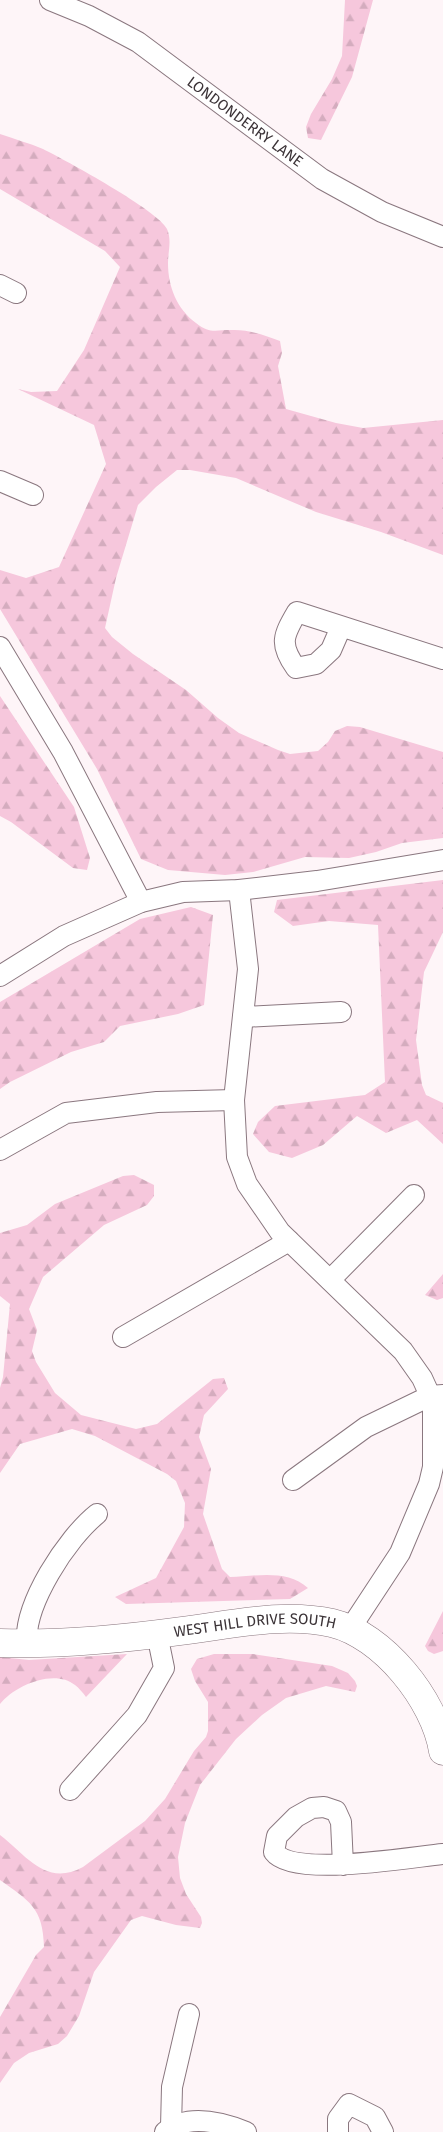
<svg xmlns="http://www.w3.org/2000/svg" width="443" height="2132" font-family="'Fira Sans',sans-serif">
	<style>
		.forest { fill: url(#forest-firs) }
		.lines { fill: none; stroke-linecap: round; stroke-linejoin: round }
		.street-casing { stroke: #8a777f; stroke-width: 22 }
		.secondary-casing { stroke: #8a777f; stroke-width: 29 }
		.street { stroke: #fff; stroke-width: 20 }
		.secondary { stroke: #fff; stroke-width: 28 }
		.labels { text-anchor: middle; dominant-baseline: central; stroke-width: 4; stroke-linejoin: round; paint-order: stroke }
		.street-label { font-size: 15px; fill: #3c3438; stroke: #fff }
	</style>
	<defs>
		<pattern id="forest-firs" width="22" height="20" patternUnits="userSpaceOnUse" patternTransform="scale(1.25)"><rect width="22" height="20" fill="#f6c7dc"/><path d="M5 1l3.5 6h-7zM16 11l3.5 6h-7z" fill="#d4acbe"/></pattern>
	</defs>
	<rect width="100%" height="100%" fill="#fef5f8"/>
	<path class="forest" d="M345,0H373L352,77L321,140L308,138L306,127L311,114L332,79L342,56Z
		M0,134C14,139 29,143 43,149C65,160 159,211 167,229C172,240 168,252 168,263C168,287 177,309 196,323C210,334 215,330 231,330C247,329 265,335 280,341L282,353L278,366L286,409L336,423L363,428L443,420V555L381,532L316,512L236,478L190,470H177L156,487L138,505L116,578L105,628L112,637L133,654L186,690L218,718L239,733L278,750L290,754L318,751L328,742L335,731L347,726L360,727L443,752V838L402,843L376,852L349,858L305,857L253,872L225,875L168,870L141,859L97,769L0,609V570L26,578L59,567L106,464L94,425L18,389L31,392L57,391L84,350L120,267L105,251L0,189Z
		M0,696L74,807L90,858L87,870L73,868L11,822L0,816Z
		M443,880V932L424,972L416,1040L422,1085L426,1095L443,1103V1144L417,1120L386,1133L357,1116L323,1145L292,1158L269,1152L253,1134L258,1122L275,1106L365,1095L385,1082L378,925L329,921L293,926L274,912L277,900Z
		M191,907L213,915L204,1005L178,1014L120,1026L104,1042L71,1052L10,1082L0,1089V1002L140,919Z
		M134,1175L154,1185V1196L147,1205L104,1225L43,1277L29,1309L37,1330L32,1351L36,1362L55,1393L81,1415L136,1429L157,1424L213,1379L224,1378L228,1389L204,1415L199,1437L211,1469L203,1514L222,1569L230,1577C257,1576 287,1569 308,1588L290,1599L126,1604L115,1597L156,1578L184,1527L185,1503L176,1481L167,1474L95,1436L72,1429L20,1444L0,1473V1388L3,1377L10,1304L0,1296V1233L27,1225L55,1204L123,1176Z
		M443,1274V1298L437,1300L425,1295Z
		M443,1611V1651L434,1654L428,1651L425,1646Z
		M127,1654L86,1697C83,1693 79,1688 75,1685C54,1668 14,1686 0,1704V1657L29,1660Z
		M214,1654H253L332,1666L348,1673L355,1681L357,1686L355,1692L326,1686L286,1698L262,1715L236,1739L200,1785L185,1823L178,1857L180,1878L186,1894L201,1917L202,1923L200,1928L176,1925L142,1916L131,1920L94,1972L79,2016L67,2036L58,2044L29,2053L14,2063L0,2083V2017L36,1955L44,1947C43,1907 29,1901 0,1880V1835C27,1856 46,1887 83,1867L145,1821L165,1799L194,1751L206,1737L208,1731V1702L195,1681L191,1669L197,1659Z"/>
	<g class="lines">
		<defs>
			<g id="street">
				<path id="s1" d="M50,0L89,16L138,42L322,179L382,212L443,237"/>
				<path d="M0,285L16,293"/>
				<path d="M0,481L33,495"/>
				<path d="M341,627L331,650L316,664L296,668C279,644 283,636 297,612L443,659"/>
				<path d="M0,647L63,752L141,902"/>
				<path d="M239,890L248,969L234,1100L237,1157L247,1184L280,1232L403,1351L422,1378L433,1402V1467L429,1484L400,1553L350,1629"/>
				<path d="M0,976L64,936L141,902L183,892L239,890L317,881L443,860"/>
				<path d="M243,1017L341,1012"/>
				<path d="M0,1150L66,1113L157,1102L234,1100"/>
				<path d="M330,1280L414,1195"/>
				<path d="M123,1337L289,1241"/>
				<path d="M293,1480L366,1427L430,1396L443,1395"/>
				<path d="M27,1644C23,1605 67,1538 97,1514"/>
				<path d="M70,1790L137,1715L164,1668L157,1634"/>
				<path d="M343,1865L341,1822L336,1811L324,1807L312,1808L296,1817L277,1836L274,1852C293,1878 411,1857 443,1854"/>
				<path d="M171,2127L172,2087L189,2014"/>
				<path d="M165,2132C187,2114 221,2122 246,2132"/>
				<path d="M338,2132V2119L349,2104L375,2117L383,2132"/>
			</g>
			<g id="secondary">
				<path id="s2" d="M0,1643C60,1645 122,1639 181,1631C230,1625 283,1612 332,1623C383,1635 435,1700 443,1751"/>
			</g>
		</defs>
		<use href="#street" class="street-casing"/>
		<use href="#secondary" class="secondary-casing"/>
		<use href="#street" class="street"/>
		<use href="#secondary" class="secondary"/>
	</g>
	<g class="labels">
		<g class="street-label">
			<text stroke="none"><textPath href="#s1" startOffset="231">LONDONDERRY LANE</textPath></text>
			<text stroke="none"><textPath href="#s2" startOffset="256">WEST HILL DRIVE SOUTH</textPath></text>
		</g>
	</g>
</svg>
